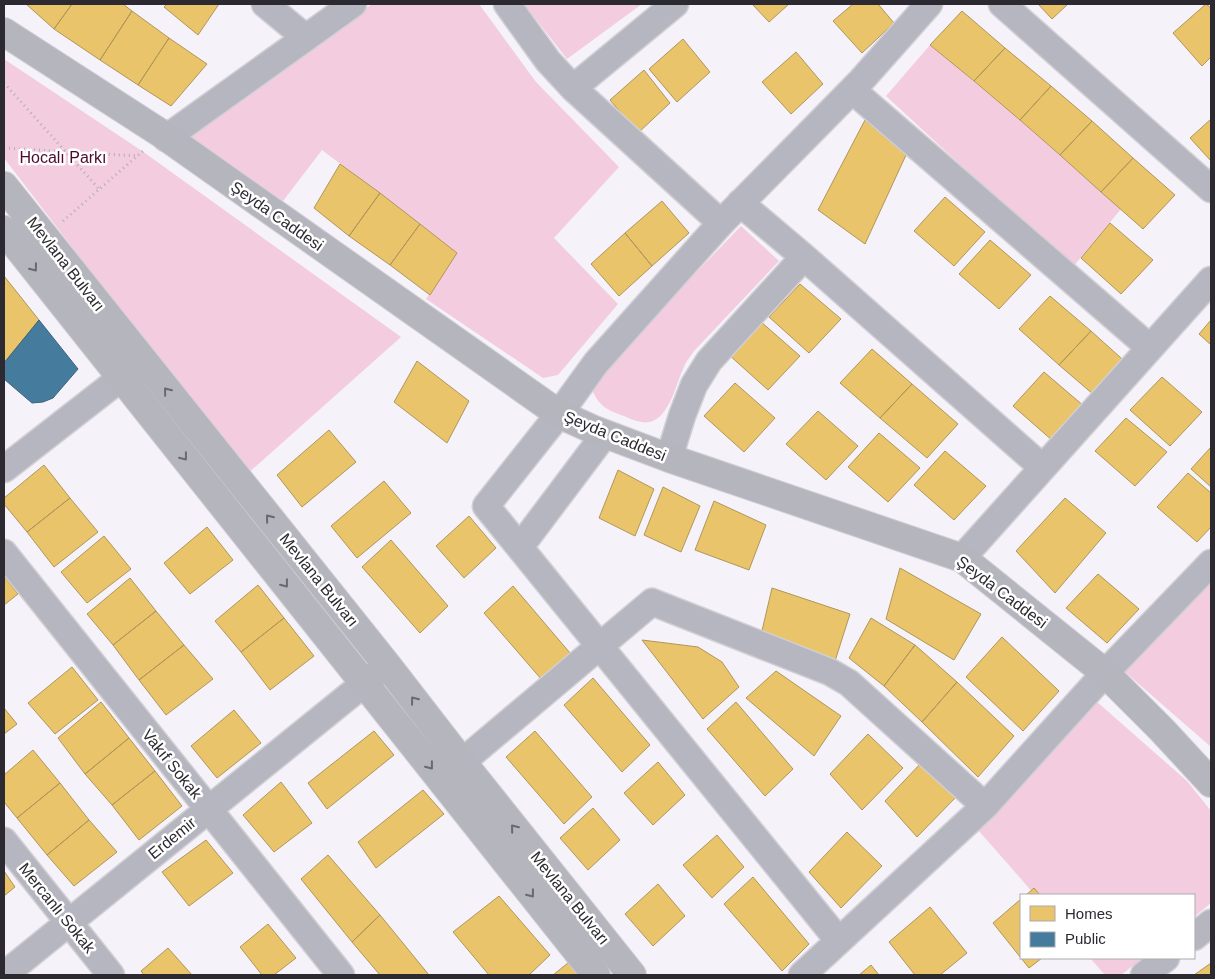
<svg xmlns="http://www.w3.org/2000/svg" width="1215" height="979" font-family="Helvetica,sans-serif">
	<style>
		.green { fill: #f4cce0 }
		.homes { fill: #e9c46a; stroke: #b09659 }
		.public { fill: #457b9d; stroke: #3e627d }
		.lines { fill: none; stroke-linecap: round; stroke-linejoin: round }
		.street-casing { stroke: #d1cfd4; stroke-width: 29 }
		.secondary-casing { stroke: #d1cfd4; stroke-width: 30 }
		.path { stroke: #aeaeb6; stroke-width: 3; stroke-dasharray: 1 4; stroke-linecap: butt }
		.street { stroke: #b5b6bf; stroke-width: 26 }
		.secondary { stroke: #b5b5be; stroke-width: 28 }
		.oneway { stroke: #6a6870 }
		.labels { text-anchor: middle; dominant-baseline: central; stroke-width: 5; stroke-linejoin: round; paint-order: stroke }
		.park-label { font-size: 16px; fill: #4c0a2f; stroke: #fff }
		.street-label { font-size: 16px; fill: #2c2931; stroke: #fff }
	</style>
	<rect width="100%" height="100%" fill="#f5f2f9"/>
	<path class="green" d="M372,4H479L536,82L619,167L554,238L618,304L558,375L543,378L426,299L456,252L322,150L283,201L186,135Z
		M524,4H642L567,59Z
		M930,45L1020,120L1121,209L1072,268L886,96Z
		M4,59L142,151L401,337L246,475L4,158Z
		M741,226L779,261L694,351C691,356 686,361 684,367C676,383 670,417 650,422C641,424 631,419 624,416C607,410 600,407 592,390L599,373Z
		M1211,580V747L1125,672Z
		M1096,701L1187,781L1211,811V903L1194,917V895H1035L978,830Z
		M1090,958H1143L1121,975H1105Z"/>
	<path class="homes" d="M26,4H72L54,29Z
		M72,4H123L132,11L100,60L54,29Z
		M167,4H219L198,35L164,7Z
		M752,4H789L769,22Z
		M853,4H878L894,23L862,53L833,21Z
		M1038,4H1068L1052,19Z
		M1206,4L1211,8V57L1202,66L1173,33Z
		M132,11L169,38L138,85L100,60Z
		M962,11L1005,48L974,81L930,45Z
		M169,38L207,64L171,106L138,85Z
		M683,39L710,72L677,102L649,69Z
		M1005,48L1051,86L1020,120L974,81Z
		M796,52L823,84L791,114L762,82Z
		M644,70L670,103L638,133L610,100Z
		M1051,86L1092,121L1060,155L1020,120Z
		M1211,119V161L1190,138Z
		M865,120L906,155L865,244L818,210Z
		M1092,121L1133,158L1101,192L1060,155Z
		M1133,158L1175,195L1143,229L1101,192Z
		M340,164L380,193L349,236L314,208Z
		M380,193L420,224L390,265L349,236Z
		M945,197L985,232L954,266L914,231Z
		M662,201L689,233L652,266L625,233Z
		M1110,223L1153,260L1121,294L1081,258Z
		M420,224L457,253L430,295L390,265Z
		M625,233L652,266L619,296L591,264Z
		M990,240L1031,275L999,309L959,274Z
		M4,276L39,320L4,363Z
		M800,284L841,319L809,353L769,317Z
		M1050,296L1091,331L1059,365L1019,329Z
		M1211,320V345L1199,334Z
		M760,321L800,356L768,390L728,354Z
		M1091,331L1131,367L1101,401L1059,365Z
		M872,349L912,384L880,418L840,383Z
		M417,361L469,401L447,443L394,402Z
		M1044,372L1085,407L1053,441L1013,406Z
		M1162,377L1202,412L1170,446L1130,410Z
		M735,383L775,418L744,452L704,416Z
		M912,384L958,424L927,458L880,418Z
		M818,411L858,446L826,480L786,444Z
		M1126,418L1167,452L1135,486L1095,451Z
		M329,430L356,462L302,507L277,475Z
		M879,433L920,468L888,502L848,467Z
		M1211,447V487L1191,469Z
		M945,451L986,486L954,520L914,485Z
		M44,465L70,498L27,532L4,504V498Z
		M618,470L654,489L635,536L599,518Z
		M1188,473L1211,493V527L1197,542L1157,507Z
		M384,481L411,513L357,558L331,526Z
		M663,487L700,506L681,552L644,535Z
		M70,498L98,532L54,567L27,532Z
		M1065,498L1106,533L1055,593L1016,551Z
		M714,501L766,525L749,570L695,550Z
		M469,516L496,548L464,578L436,546Z
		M207,527L233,560L190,594L164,563Z
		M104,536L131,569L87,603L61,572Z
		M391,540L448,606L420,633L362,567Z
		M900,568L981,614L954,660L886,619Z
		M1098,574L1139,609L1107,643L1066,608Z
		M4,576L18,594L4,605Z
		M130,578L156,611L113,645L87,614Z
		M258,585L284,618L241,652L215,621Z
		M513,586L570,653L542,680L484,613Z
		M772,588L850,614L835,661L761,635Z
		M156,611L184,645L139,680L113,645Z
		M284,618L314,656L270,690L241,652Z
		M871,618L915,645L884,686L849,658Z
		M1002,637L1059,691L1023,731L966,677Z
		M642,640L698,647L722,662L739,687L703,719Z
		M184,645L213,679L166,715L139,680Z
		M915,645L957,682L922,722L884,686Z
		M72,667L98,700L55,734L28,703Z
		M776,671L841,716L814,756L746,698Z
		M593,678L650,745L622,772L564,705Z
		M957,682L1014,736L978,777L922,722Z
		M101,702L129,738L85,774L58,738Z
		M736,702L793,769L765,796L707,729Z
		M4,708L17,724L4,734Z
		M234,710L261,743L217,778L191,746Z
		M374,731L394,755L327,809L308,783Z
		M535,731L592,797L564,824L506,757Z
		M868,734L903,768L862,810L830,774Z
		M129,738L155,771L112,805L85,774Z
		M33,750L60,783L17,818L4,802V775Z
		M923,761L958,795L917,837L885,801Z
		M658,762L685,795L653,825L624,793Z
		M155,771L182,806L139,840L112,805Z
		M281,782L312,823L274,852L243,815Z
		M60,783L89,820L47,855L17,818Z
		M423,790L444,814L376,868L358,842Z
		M593,808L620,840L588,870L560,838Z
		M89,820L117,852L74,886L47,855Z
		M847,832L882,866L841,908L809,872Z
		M717,835L744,867L712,898L683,865Z
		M206,840L233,873L189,906L162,872Z
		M328,855L380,915L352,942L301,879Z
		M4,871L15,887L4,896Z
		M753,877L809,944L782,971L724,904Z
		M658,884L685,916L653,946L625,914Z
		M1034,888L1040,895H1026Z
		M499,896L550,955L529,975H489L453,932Z
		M1021,899V958H1042L1029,968L993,923Z
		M930,907L967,953L940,975H915L889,942Z
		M380,915L429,975H380L352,942Z
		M268,924L296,958L274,975H262L240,947Z
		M168,948L192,975H144L141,971Z
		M568,963L578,975H553Z
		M1211,963V975H1194Z
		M871,965L879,975H859Z"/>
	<path class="public" d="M39,320L78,369L53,398L43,402L32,403L4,379V363Z"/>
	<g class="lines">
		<defs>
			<path id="street" d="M265,4L306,38
				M507,4L548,61L573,88
				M675,4L573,88L721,223
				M1002,4L1211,189
				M852,90L1149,347
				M166,138L353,4
				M740,203L804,257L1042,467
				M669,458L682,416L694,385L709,361L804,257
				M4,469L121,378
				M520,547L605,434
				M4,553L341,975
				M962,558L1211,280
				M462,762L652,602L830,672L849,683L985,806
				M4,841L111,975
				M1194,937L1211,923
				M839,941L486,506L559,414L596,363L721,223L859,83L929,4
				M4,975L387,665
				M802,975L985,806L1105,673L1211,563
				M1144,975L1166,958"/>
			<path id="secondary" d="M4,32L162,134L559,414L592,429L669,458L962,558L1105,673L1162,730L1211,783
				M4,186L387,665L462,762L632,975
				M4,230L596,975"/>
		</defs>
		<use href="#street" class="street-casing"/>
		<use href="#secondary" class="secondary-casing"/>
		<path class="path" d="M4,83L99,189
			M4,148L137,156
			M63,221L143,151"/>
		<use href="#street" class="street"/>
		<use href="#secondary" class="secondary"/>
	</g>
	<defs><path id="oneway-chevron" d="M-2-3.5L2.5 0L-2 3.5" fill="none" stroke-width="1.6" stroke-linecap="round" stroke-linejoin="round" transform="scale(1.25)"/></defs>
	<g class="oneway">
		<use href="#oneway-chevron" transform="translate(34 268) rotate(52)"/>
		<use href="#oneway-chevron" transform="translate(167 391) rotate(-129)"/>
		<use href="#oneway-chevron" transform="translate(184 457) rotate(52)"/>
		<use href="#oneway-chevron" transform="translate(269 518) rotate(-129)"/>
		<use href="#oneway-chevron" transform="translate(285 584) rotate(52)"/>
		<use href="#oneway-chevron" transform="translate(414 700) rotate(-128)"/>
		<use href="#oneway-chevron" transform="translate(430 766) rotate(52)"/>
		<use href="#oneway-chevron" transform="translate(514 828) rotate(-129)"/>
		<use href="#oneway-chevron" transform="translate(531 894) rotate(52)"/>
	</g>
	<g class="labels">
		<g class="park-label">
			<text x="63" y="157">Hocalı Parkı</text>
		</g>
		<g class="street-label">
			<text transform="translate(277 216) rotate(35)">Şeyda Caddesi</text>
			<text transform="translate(66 264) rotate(52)">Mevlana Bulvarı</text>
			<text transform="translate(615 436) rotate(22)">Şeyda Caddesi</text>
			<text transform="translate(319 580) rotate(51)">Mevlana Bulvarı</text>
			<text transform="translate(1002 592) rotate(37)">Şeyda Caddesi</text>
			<text transform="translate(172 764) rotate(51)">Vakıf Sokak</text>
			<text transform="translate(172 838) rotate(-39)">Erdemir</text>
			<text transform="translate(570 898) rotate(51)">Mevlana Bulvarı</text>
			<text transform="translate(57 908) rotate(51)">Mercanlı Sokak</text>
		</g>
	</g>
	<rect width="1215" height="979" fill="none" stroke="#2c2931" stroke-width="10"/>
	<rect x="1020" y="894" width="175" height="65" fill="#ffffff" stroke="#aba9ad"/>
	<rect x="1030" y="906" width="25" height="15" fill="#e9c46a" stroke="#aba9ad"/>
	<text x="1065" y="919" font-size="15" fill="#2c2931">Homes</text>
	<rect x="1030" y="932" width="25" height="15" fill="#457b9d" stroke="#aba9ad"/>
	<text x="1065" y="944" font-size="15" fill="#2c2931">Public</text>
</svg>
